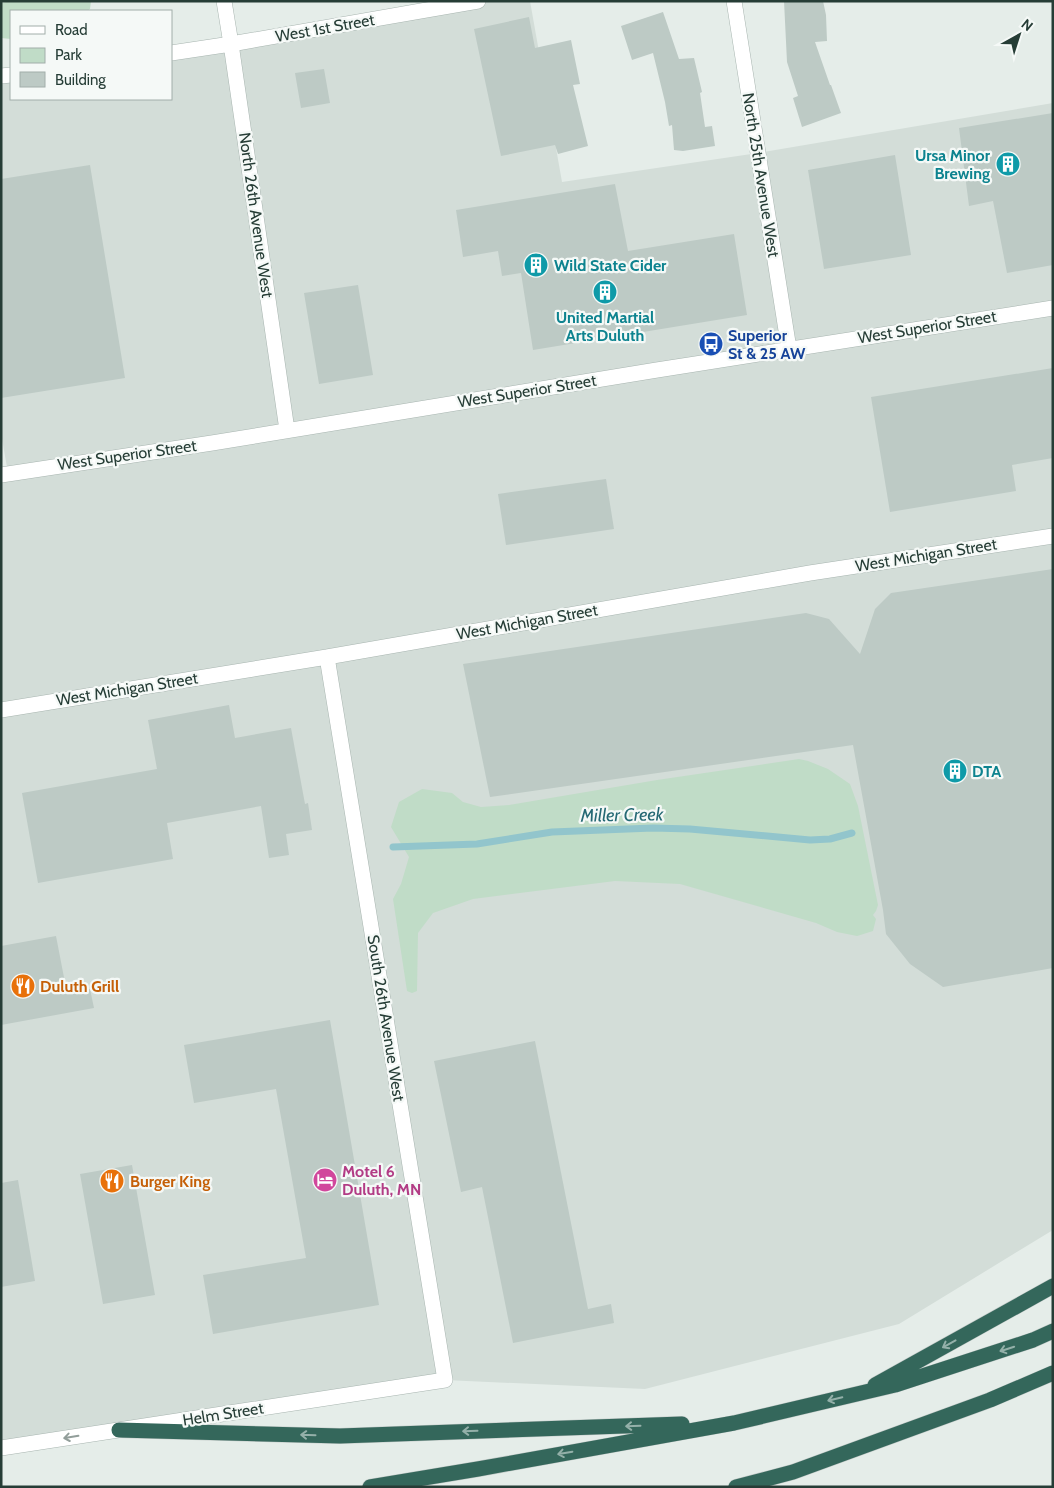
<svg xmlns="http://www.w3.org/2000/svg" width="1054" height="1488" font-family="Cabin,sans-serif">
	<style>
		.built { fill: #d3ddd8 }
		.green { fill: #c0dcc7 }
		.lines { fill: none; stroke-linecap: round; stroke-linejoin: round }
		.stream { stroke: #92c5cc; stroke-width: 7 }
		.building { fill: #bdcac5 }
		.minor-casing { stroke: #a8b5b0; stroke-width: 16 }
		.highway-casing { stroke: #c2c9c7; stroke-width: 16 }
		.minor { stroke: #fff; stroke-width: 15 }
		.highway { stroke: #34675b; stroke-width: 15 }
		.oneway { stroke: #94b0a9 }
		.oneway2 { stroke: #929e9a }
		.labels { text-anchor: middle; dominant-baseline: central; stroke-width: 4.5; stroke-linejoin: round; paint-order: stroke }
		.street-label { font-size: 16px; fill: #263d36; stroke: #f5f9f7 }
		.culture-label { font-size: 16px; font-weight: bold; fill: #0d838f; stroke: #f5f9f7; text-anchor: start }
		.transit-label { font-size: 16px; font-weight: bold; fill: #164399; stroke: #f5f9f7; text-anchor: start }
		.food-label { font-size: 16px; font-weight: bold; fill: #c56008; stroke: #f5f9f7; text-anchor: start }
		.hotel-label { font-size: 16px; font-weight: bold; fill: #b23c85; stroke: #f5f9f7; text-anchor: start }
		.water-label { font-size: 18px; font-style: italic; fill: #256974; stroke: #f5f9f7 }
	</style>
	<rect width="100%" height="100%" fill="#e5ede9"/>
	<path class="built" d="M472,1H530L562,182L758,153L1053,103V1230L899,1324L645,1389L445,1380L1,1448V475L8,473L1,433V75L11,73V99H171V48Z"/>
	<path class="green" d="M11,1H91L90,9L87,11H11V39L1,38V3Z
		M799,759L808,761L828,769L850,784L858,806L878,905L876,911L873,915L876,919L873,931L857,936L837,932L816,923L680,884L615,881L473,899L433,913L418,933L417,991L412,993L407,991L393,899L401,884L409,857L391,827L399,802L422,789L452,793L463,802L481,807L509,805L657,780Z"/>
	<g class="lines">
		<path class="stream" d="M393,847L477,844L552,832L653,828L690,829L810,840L830,839L852,833"/>
	</g>
	<path class="building" d="M784,1H823L826,15L827,41L815,42L830,85H831L841,113L802,127L793,98L798,96L787,62Z
		M663,12L679,59L694,58L702,92L700,93L705,127L712,126L715,146L683,151L674,150L672,125L669,126L665,102L653,53L632,60L621,26Z
		M529,17L535,48L571,40L580,84L573,85L588,146L558,154L555,145L501,156L474,29Z
		M324,69L330,103L301,108L295,73Z
		M1053,113V265L1007,273L993,201L969,206L959,128Z
		M895,155L911,255L824,269L808,170Z
		M90,165L125,378L1,398V179Z
		M615,184L628,251L734,234L747,315L533,350L521,273L502,276L498,251L463,257L456,210Z
		M358,285L373,375L319,384L304,293Z
		M1053,368V458L1012,465L1016,491L890,512L871,397Z
		M606,479L614,529L506,545L498,494Z
		M1053,569V968L943,987L910,964L886,934L883,910L853,745L490,797L463,664L806,613L829,619L860,654L875,609L891,593Z
		M229,705L235,738L291,728L305,804L308,803L312,830L286,834L289,855L269,858L261,806L167,823L173,859L38,883L22,793L157,769L148,720Z
		M56,936L67,993L90,989L94,1008L1,1025V946Z
		M330,1020L379,1305L213,1334L203,1275L306,1258L276,1089L194,1103L184,1045Z
		M535,1041L588,1309L611,1304L614,1323L513,1343L482,1187L461,1192L434,1061Z
		M132,1165L155,1295L103,1304L80,1174Z
		M18,1180L35,1281L1,1287V1183Z"/>
	<g class="lines">
		<defs>
			<path id="minor" d="M224,1L231,44L287,430
				M734,1L789,349
				M171,53L231,44L478,1
				M1,76L11,75
				M1,475L212,443L657,370L1053,308
				M1,710L327,657L810,573L1053,536
				M1,1448L445,1380L327,657"/>
			<path id="highway" d="M875,1385L1053,1286
				M119,1430L340,1436L682,1424
				M370,1487L478,1469L734,1423L895,1385L1033,1340L1053,1331
				M736,1487L793,1472L990,1400L1053,1373"/>
		</defs>
		<use href="#minor" class="minor-casing"/>
		<use href="#highway" class="highway-casing"/>
		<use href="#minor" class="minor"/>
		<use href="#highway" class="highway"/>
	</g>
	<defs><path id="oneway-shaft" d="M-6 0H5M1.5-3L5.5 0L1.5 3" fill="none" stroke-width="1.6" stroke-linecap="round" stroke-linejoin="round" transform="scale(1.25)"/></defs>
	<g class="oneway">
		<use href="#oneway-shaft" transform="translate(949 1344) rotate(151)"/>
		<use href="#oneway-shaft" transform="translate(1007 1349) rotate(162)"/>
		<use href="#oneway-shaft" transform="translate(835 1399) rotate(167)"/>
		<use href="#oneway-shaft" transform="translate(633 1426) rotate(178)"/>
		<use href="#oneway-shaft" transform="translate(470 1431) rotate(178)"/>
		<use href="#oneway-shaft" transform="translate(308 1435) rotate(-178)"/>
		<use href="#oneway-shaft" transform="translate(565 1453) rotate(170)"/>
	</g>
	<use class="oneway2" href="#oneway-shaft" transform="translate(71 1437) rotate(171)"/>
	<defs>
		<symbol id="building-disc" viewBox="-11 -11 22 22"><circle r="9.5" fill="#0f9aa8" stroke="#f5f9f7"/><path d="M-4-6H4V6H1V3H-1V6H-4ZM-2.5-4.3h1.7v1.8h-1.7ZM.8-4.3h1.7v1.8H.8ZM-2.5-1h1.7V.8h-1.7ZM.8-1h1.7V.8H.8Z" fill="#fff"/></symbol>
		<symbol id="bus-disc" viewBox="-11 -11 22 22"><circle r="9.5" fill="#1a4fb4" stroke="#f5f9f7"/><path d="M-5-6H5V4H4V6H2V4H-2V6H-4V4H-5ZM-3.5-4V0h7V-4ZM-3.5 1.2v1.5H-2V1.2ZM2 1.2v1.5H3.5V1.2Z" fill="#fff"/></symbol>
		<symbol id="restaurant-disc" viewBox="-11 -11 22 22"><circle r="9.5" fill="#e8710a" stroke="#f5f9f7"/><path d="M-5-6h1v4h1v-4h1v4h1v-4h1v5L-1.5 .5V6h-2V.5L-5-1ZM5-6V6H3V1.5H1.5Q1.5-4 5-6Z" fill="#fff"/></symbol>
		<symbol id="hotel-disc" viewBox="-11 -11 22 22"><circle r="9.5" fill="#d1479c" stroke="#f5f9f7"/><path d="M-6-4.5h1.5V1H6V5H4.5V3h-9V5H-6ZM-4 0a1.8 1.8 0 1 1 3.6 0ZM.5 0V-2.5h3Q6-2.5 6 0Z" fill="#fff"/></symbol>
	</defs>
	<g fill-rule="evenodd">
		<use href="#building-disc" x="994" y="150" width="28" height="28"/>
		<use href="#building-disc" x="522" y="251" width="28" height="28"/>
		<use href="#building-disc" x="591" y="278" width="28" height="28"/>
		<use href="#bus-disc" x="697" y="330" width="28" height="28"/>
		<use href="#building-disc" x="941" y="757" width="28" height="28"/>
		<use href="#restaurant-disc" x="9" y="972" width="28" height="28"/>
		<use href="#hotel-disc" x="311" y="1166" width="28" height="28"/>
		<use href="#restaurant-disc" x="98" y="1167" width="28" height="28"/>
	</g>
	<g class="labels">
		<g class="street-label">
			<text transform="translate(325 28) rotate(-10)">West 1st Street</text>
			<text transform="translate(761 175) rotate(81)">North 25th Avenue West</text>
			<text transform="translate(256 215) rotate(82)">North 26th Avenue West</text>
			<text transform="translate(927 327) rotate(-9)">West Superior Street</text>
			<text transform="translate(527 391) rotate(-9)">West Superior Street</text>
			<text transform="translate(127 455) rotate(-8)">West Superior Street</text>
			<text transform="translate(926 555) rotate(-9)">West Michigan Street</text>
			<text transform="translate(527 622) rotate(-10)">West Michigan Street</text>
			<text transform="translate(127 689) rotate(-9)">West Michigan Street</text>
			<text transform="translate(386 1018) rotate(81)">South 26th Avenue West</text>
			<text transform="translate(223 1414) rotate(-9)">Helm Street</text>
		</g>
		<g class="culture-label">
			<text x="990" y="155" text-anchor="end">Ursa Minor<tspan x="990" dy="18">Brewing</tspan></text>
			<text x="554" y="265">Wild State Cider</text>
			<text x="605" y="317" text-anchor="middle">United Martial<tspan x="605" dy="18">Arts Duluth</tspan></text>
			<text x="972" y="771">DTA</text>
		</g>
		<g class="transit-label">
			<text x="728" y="335">Superior<tspan x="728" dy="18">St &amp; 25 AW</tspan></text>
		</g>
		<g class="food-label">
			<text x="40" y="986">Duluth Grill</text>
			<text x="130" y="1181">Burger King</text>
		</g>
		<g class="hotel-label">
			<text x="342" y="1171">Motel 6<tspan x="342" dy="18">Duluth, MN</tspan></text>
		</g>
		<g class="water-label">
			<text transform="translate(622 815) rotate(-1)">Miller Creek</text>
		</g>
	</g>
	<rect width="1054" height="1488" fill="none" stroke="#263d36" stroke-width="5"/>
	<rect x="10" y="10" width="162" height="90" fill="#f5f9f7" stroke="#a2aeaa"/>
	<rect x="20" y="26" width="25" height="8" fill="#ffffff" stroke="#a2aeaa"/>
	<text x="55" y="35" font-size="15" fill="#263d36">Road</text>
	<rect x="20" y="48" width="25" height="15" fill="#c0dcc7" stroke="#a2aeaa"/>
	<text x="55" y="60" font-size="15" fill="#263d36">Park</text>
	<rect x="20" y="72" width="25" height="15" fill="#bdcac5" stroke="#a2aeaa"/>
	<text x="55" y="85" font-size="15" fill="#263d36">Building</text>
	<g transform="translate(1019 35) rotate(39)" stroke="#f5f9f7" stroke-width="4" paint-order="stroke">
	<path d="M0-4L9 19L0 12L-9 19Z" fill="#263d36"/>
	<text y="-8" font-size="14" font-weight="bold" text-anchor="middle" fill="#263d36">N</text>
	</g>
</svg>
